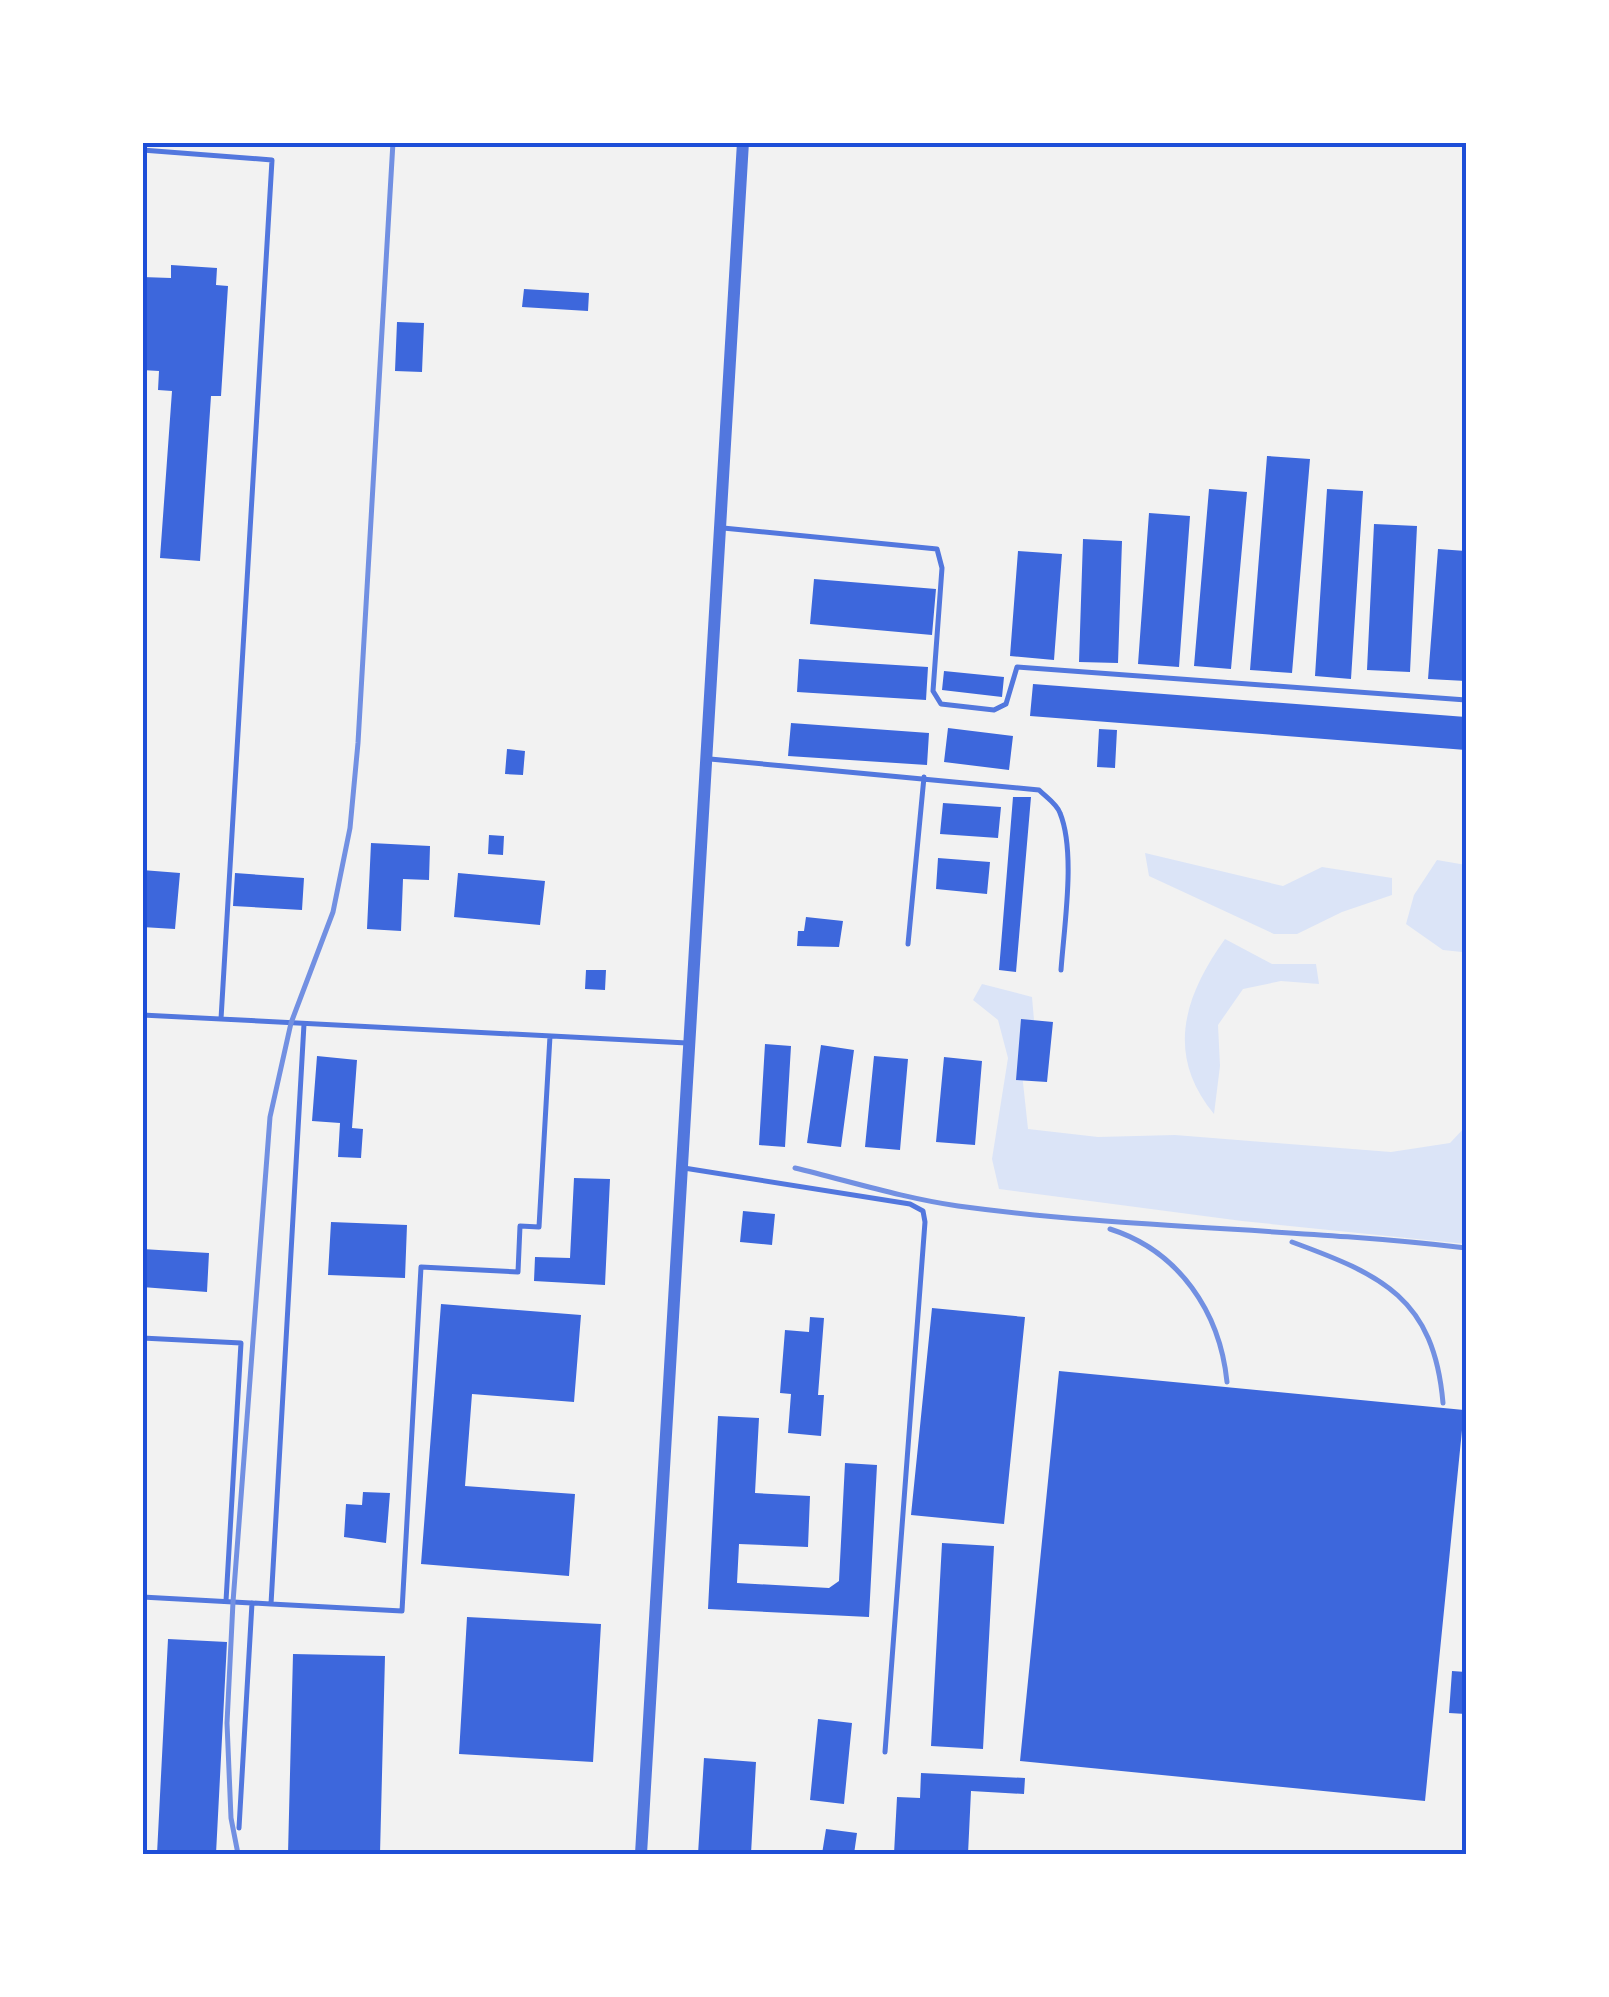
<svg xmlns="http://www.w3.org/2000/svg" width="1609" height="1997" font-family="'PT Sans',sans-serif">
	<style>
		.green { fill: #dbe4f7 }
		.building { fill: #3d67dc }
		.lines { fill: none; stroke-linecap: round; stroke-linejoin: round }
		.service { stroke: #5277de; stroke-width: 5 }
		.tertiary { stroke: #5277de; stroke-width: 12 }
		.rail { stroke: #7290e2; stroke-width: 5 }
		.neatline { fill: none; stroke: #1d4ed8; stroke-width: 4 }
	</style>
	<rect width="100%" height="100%" fill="#f2f2f2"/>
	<path class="green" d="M1145,853L1283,886L1322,867L1392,878V895L1342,912L1297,934H1274L1149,876Z
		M1437,860L1466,865V946L1462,952L1443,950L1406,924L1414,895Z
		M1225,939L1272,964H1316L1319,984L1281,981L1243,989L1218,1025L1220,1066L1214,1114C1165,1055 1184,996 1225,939Z
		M982,984L1032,997L1034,1020L1021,1064L1028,1129L1098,1137L1175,1135L1391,1152L1450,1143L1466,1126V1244L1242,1221L999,1189L992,1159L1008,1058L998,1020L973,1000Z"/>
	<path class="building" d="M171,265L217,268L216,285L228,286L221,396H211L200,561L160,558L172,391L158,390L159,371L142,370V277L171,278Z
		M524,289L589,293L588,311L522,307Z
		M397,322L424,323L422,372L395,371Z
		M1267,456L1310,459L1292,673L1250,670Z
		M1209,489L1247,492L1231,669L1194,666Z
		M1327,489L1363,491L1351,679L1315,676Z
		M1149,513L1190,516L1179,667L1138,664Z
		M1374,524L1417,526L1410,672L1367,670Z
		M1083,539L1122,541L1118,663L1079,662Z
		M1438,549L1466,551V681L1428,679Z
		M1018,551L1062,554L1054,660L1010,656Z
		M814,579L936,589L932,635L810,624Z
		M799,659L928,667L926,700L797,692Z
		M944,671L1004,677L1002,697L942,690Z
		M1033,684L1466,717V750L1030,716Z
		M791,723L929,733L927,765L788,756Z
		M948,728L1013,736L1009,770L944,762Z
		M1099,729L1117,730L1115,768L1097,767Z
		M507,749L525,751L523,775L505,774Z
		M1013,797H1031L1016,972L999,970Z
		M943,803L1001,807L998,838L940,834Z
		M489,835L504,836L503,855L488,854Z
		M371,843L430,846L429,880L403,879L401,931L367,929Z
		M938,858L990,862L987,894L936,889Z
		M142,870L180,873L175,929L142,927Z
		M235,873L304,878L302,910L233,906Z
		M458,873L545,881L540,925L454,917Z
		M806,917L843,921L839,947L797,946L798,931H804Z
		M586,970H606L605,990L585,989Z
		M1021,1019L1053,1022L1047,1082L1016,1080Z
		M765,1044L791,1046L785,1147L759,1145Z
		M821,1045L854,1050L841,1147L807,1143Z
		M317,1056L357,1060L352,1128L363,1129L361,1158L338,1157L340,1123L312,1121Z
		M874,1056L908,1059L900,1150L865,1147Z
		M944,1057L982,1061L975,1145L936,1142Z
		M574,1178L610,1179L605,1285L534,1281L535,1257L570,1258Z
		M743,1211L775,1214L772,1245L740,1242Z
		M331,1222L407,1225L405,1278L328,1275Z
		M142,1249L209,1253L207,1292L142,1287Z
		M441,1304L581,1315L574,1402L472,1394L465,1486L575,1494L569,1576L421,1564Z
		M932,1308L1025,1317L1004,1524L911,1515Z
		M810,1317L824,1318L818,1395H824L821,1436L788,1433L791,1394L780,1393L785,1330L809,1332Z
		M1059,1371L1464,1410L1425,1801L1020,1761Z
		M718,1416L759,1418L755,1493L810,1496L808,1547L739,1544L737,1583L829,1588L839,1581L845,1463L877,1465L869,1617L708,1609Z
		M363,1492L390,1493L386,1543L344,1537L346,1504L362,1505Z
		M942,1543L994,1546L983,1749L931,1746Z
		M467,1617L601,1624L593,1762L459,1754Z
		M168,1639L227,1642L216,1854H157Z
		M293,1654L385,1656L380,1854H288Z
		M1452,1671L1466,1672V1714L1449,1713Z
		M818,1719L852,1723L844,1804L810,1800Z
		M704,1758L756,1762L751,1854H698Z
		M921,1773L1025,1778L1024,1794L971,1791L968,1854H894L897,1797L920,1798Z
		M826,1829L857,1833L854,1854H822Z"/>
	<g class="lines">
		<path class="service" d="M142,150L272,160L221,1019
			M723,528L937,549L942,568L933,691L941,704L994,710L1006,704L1017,667L1466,700
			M710,759L1039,790C1046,797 1057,804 1060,813C1076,852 1064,927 1061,970
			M908,944L924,777
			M142,1015L687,1043
			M684,1168L910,1204L923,1211L925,1222L885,1752
			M142,1338L241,1343L226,1601
			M142,1597L271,1604L304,1024
			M271,1604L402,1611L421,1267L518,1272L520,1226L539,1227L550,1036
			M239,1828L252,1603"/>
		<path class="tertiary" d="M641,1854L743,142"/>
		<path class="rail" d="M795,1168C849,1181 903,1198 958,1206C1127,1229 1298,1228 1466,1248
			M1110,1229C1179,1251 1220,1312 1227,1382
			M1292,1242C1382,1275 1434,1298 1443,1403
			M238,1854L231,1818L227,1723L233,1602L270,1117L291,1023L333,912L350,828L358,743L393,142"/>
	</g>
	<rect width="1609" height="1997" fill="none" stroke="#ffffff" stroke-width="290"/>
	<rect x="145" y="145" width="1319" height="1707" class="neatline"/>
</svg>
